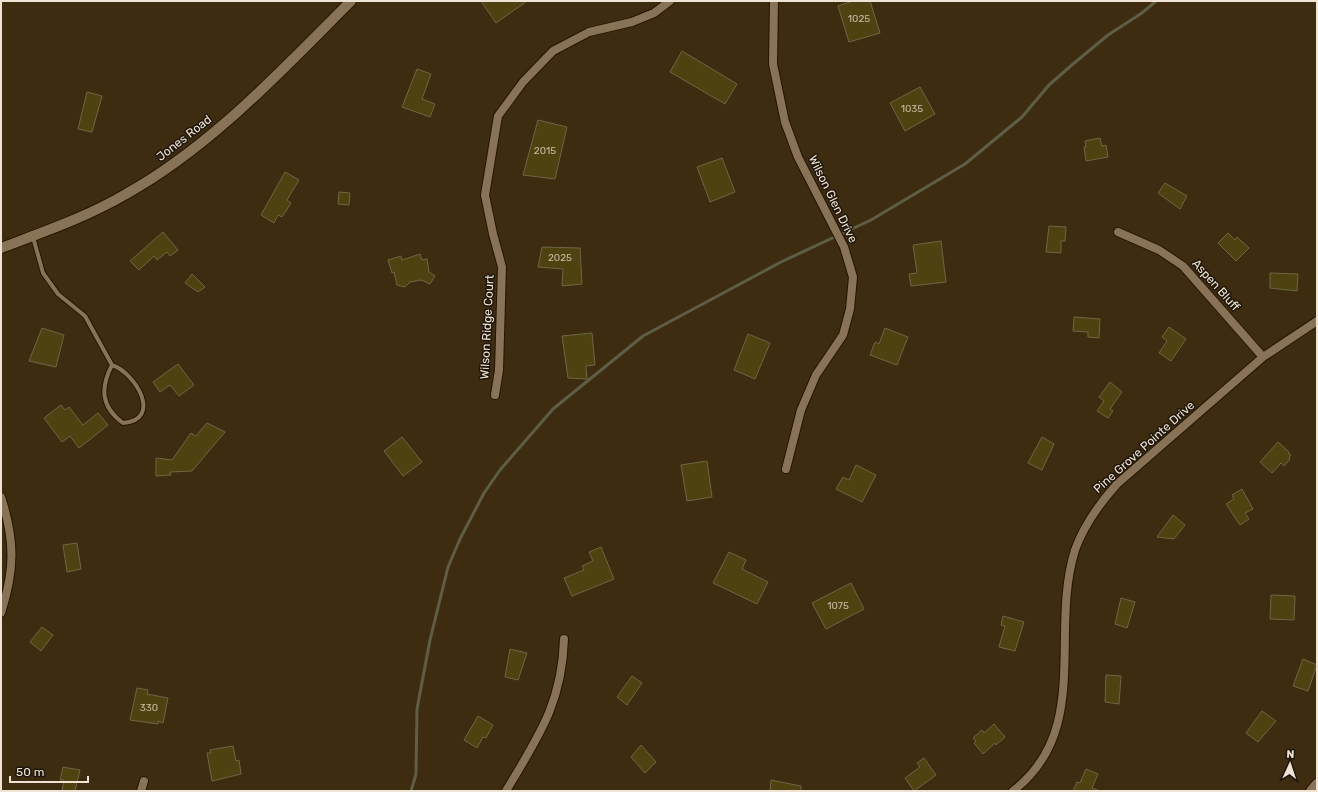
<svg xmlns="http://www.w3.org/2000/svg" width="1318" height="792" font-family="Rubik,sans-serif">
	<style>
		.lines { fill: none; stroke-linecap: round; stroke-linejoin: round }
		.stream { stroke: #5d5e45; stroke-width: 3 }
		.building { fill: #4d4210; stroke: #6e6645 }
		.service-casing { stroke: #251400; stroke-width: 6 }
		.minor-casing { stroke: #251400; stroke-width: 10 }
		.tertiary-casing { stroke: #251400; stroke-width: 12 }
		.service { stroke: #887356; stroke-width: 4 }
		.minor { stroke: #887356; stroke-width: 8 }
		.tertiary { stroke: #887356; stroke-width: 10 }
		.labels { text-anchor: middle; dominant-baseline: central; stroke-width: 3; stroke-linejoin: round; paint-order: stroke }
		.number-label { font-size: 10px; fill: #c6bca3 }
		.street-label { font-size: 12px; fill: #efe4d4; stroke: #1f160a }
	</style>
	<rect width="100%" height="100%" fill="#3e2c10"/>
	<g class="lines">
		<path class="stream" d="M411,791L416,774L417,709L430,640L448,567L460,539L484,493L500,470L553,409L643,336L781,262L871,220L965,164L1022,117L1049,85L1073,64L1108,35L1142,13L1156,1"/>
	</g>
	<path class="building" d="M481,1H527L496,23Z
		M853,1H870L880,33L849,42L838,6Z
		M682,51L737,84L725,104L670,72Z
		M417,69L431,74L422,99L435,104L430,117L402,107Z
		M920,87L935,114L905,131L890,103Z
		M87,92L102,96L92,132L78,129Z
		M538,120L567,127L555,179L523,175Z
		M1100,138L1102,146L1106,145L1108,157L1086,161L1084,147H1086L1085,141Z
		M722,158L735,192L710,202L697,167Z
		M285,172L299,180L287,200L291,203L282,217L278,215L274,223L261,215Z
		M1165,183L1187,196L1180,209L1158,193Z
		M339,192L350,193L349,205L338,204Z
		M1049,226L1066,227L1065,241H1061V253L1046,252Z
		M163,232L178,250L170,256L167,252L157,260L154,256L139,270L130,261Z
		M1228,233L1235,240L1237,237L1249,248L1236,261L1218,243Z
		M941,241L946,282L911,286L909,274L917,273L913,245Z
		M542,247L580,248L582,284L562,286L563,269L538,267Z
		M420,254L422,260L427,259L429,272L435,276L430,284L421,280L410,282L405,287L397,285L394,272L392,273L388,260L401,256L402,260Z
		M1270,273L1298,274L1297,291L1270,288Z
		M192,274L205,287L198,292L185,283Z
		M1074,317L1100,319L1099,338L1088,337V332L1073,331Z
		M1169,327L1186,339L1171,361L1159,353L1167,341L1162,337Z
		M42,328L64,335L56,367L29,361Z
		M885,328L908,337L897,365L870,355L875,342L879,344Z
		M592,333L595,365L586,366L587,379L568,378L562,336Z
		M748,334L770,343L755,379L734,370Z
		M178,364L194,385L179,396L170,385L160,392L153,382Z
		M1110,382L1122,392L1110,409L1113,411L1108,418L1097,411L1104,401L1099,397Z
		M61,405L65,410L69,407L83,425L98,413L108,425L79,448L70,436L62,442L44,418Z
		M207,423L225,432L192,471L170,472L171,475L156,476V458L172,460L191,433L196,436Z
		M402,437L422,462L403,476L384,451Z
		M1042,437L1054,444L1042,470L1028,463Z
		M1278,442L1289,452L1288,453L1291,455L1289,458L1290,459L1284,466L1281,463L1272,473L1260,462Z
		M707,461L712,497L687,501L681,465Z
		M856,465L876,475L862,502L836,489L843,477L849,480Z
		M1242,489L1253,509L1245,513L1249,519L1240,525L1226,504L1234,499L1232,495Z
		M1173,515L1185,525L1174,539L1157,537Z
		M77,543L81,569L67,572L63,545Z
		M601,547L614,579L572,596L564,578L584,570L582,566L593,561L589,552Z
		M729,552L746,560L742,569L768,582L757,604L713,583Z
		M851,583L864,609L826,629L812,603Z
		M1271,595L1295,596L1294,620L1270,619Z
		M1121,598L1135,602L1127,628L1115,624Z
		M1003,616L1024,622L1015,651L999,647L1005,626L1001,625Z
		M42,627L53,635L41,651L30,642Z
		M510,649L527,653L518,680L505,677Z
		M1303,659L1317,665L1308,691L1293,686Z
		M1106,675L1121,676L1119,704L1105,702Z
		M632,676L642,683L627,705L617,697Z
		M137,688L148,690L147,694L168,698L163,723L158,721V724L130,720Z
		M1262,711L1276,721L1258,742L1246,733Z
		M478,716L493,725L486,738L483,737L477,748L464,740Z
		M994,724L1005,737L996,745L995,743L983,754L974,743L976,741L973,738L982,730L984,733Z
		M641,745L656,762L645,773L631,757Z
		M233,746L236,761L239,760L241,774L212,781L207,753H211L210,750Z
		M924,758L936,775L914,791L905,778L920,767L917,763Z
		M63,767L80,770L75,791H62L64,780H60Z
		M1086,769L1098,774L1092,788L1100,791H1073L1077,782L1080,783Z
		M771,780L801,786V791H770Z"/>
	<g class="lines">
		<defs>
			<path id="service" d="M33,237L43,273L58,294L85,316L112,365C136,373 163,420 123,423C101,407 100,388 112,365"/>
			<path id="minor" d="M774,1L773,64L785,122L798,157L844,247L853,277L850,309L843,335L816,375L801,410L786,469
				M1118,232L1159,250L1183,266L1263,357
				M495,395L499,370L502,267L493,234L485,195L498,116L523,82L553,51L589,32L632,22L654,13L670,1
				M1,497C15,541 15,569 1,613
				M141,791L144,781
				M506,791C538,737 562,704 564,639
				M1013,791C1092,730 1049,633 1075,550C1084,525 1099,504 1117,484L1263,357L1317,321"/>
			<path id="tertiary" d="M1,248C43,232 87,217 126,194C211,147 283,69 351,1
				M1311,791L1317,784"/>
		</defs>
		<use href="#service" class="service-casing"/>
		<use href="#minor" class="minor-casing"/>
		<use href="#tertiary" class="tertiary-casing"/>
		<use href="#service" class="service"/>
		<use href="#minor" class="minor"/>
		<use href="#tertiary" class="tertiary"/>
	</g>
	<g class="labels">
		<g class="number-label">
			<text x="859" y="19">1025</text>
			<text x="912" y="109">1035</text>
			<text x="545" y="151">2015</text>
			<text x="560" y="258">2025</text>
			<text x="838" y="606">1075</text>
			<text x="149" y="708">330</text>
		</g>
		<g class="street-label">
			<text transform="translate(184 138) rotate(-38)">Jones Road</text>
			<text transform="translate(833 199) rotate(64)">Wilson Glen Drive</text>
			<text transform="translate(1216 285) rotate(48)">Aspen Bluff</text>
			<text transform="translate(487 327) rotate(-87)">Wilson Ridge Court</text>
			<text transform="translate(1144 447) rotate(-42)">Pine Grove Pointe Drive</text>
		</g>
	</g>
	<rect width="1318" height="792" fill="none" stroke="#efe4d4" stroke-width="4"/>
	<g transform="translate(1290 764) rotate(3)" stroke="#1f160a" stroke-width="3" paint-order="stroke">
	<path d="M0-3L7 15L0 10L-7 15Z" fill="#efe4d4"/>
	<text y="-6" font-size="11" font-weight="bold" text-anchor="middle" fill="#efe4d4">N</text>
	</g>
	<path d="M10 776v6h78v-6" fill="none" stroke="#efe4d4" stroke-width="2"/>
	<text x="16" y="776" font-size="12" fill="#efe4d4" stroke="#1f160a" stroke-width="3" paint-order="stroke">50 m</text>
</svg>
